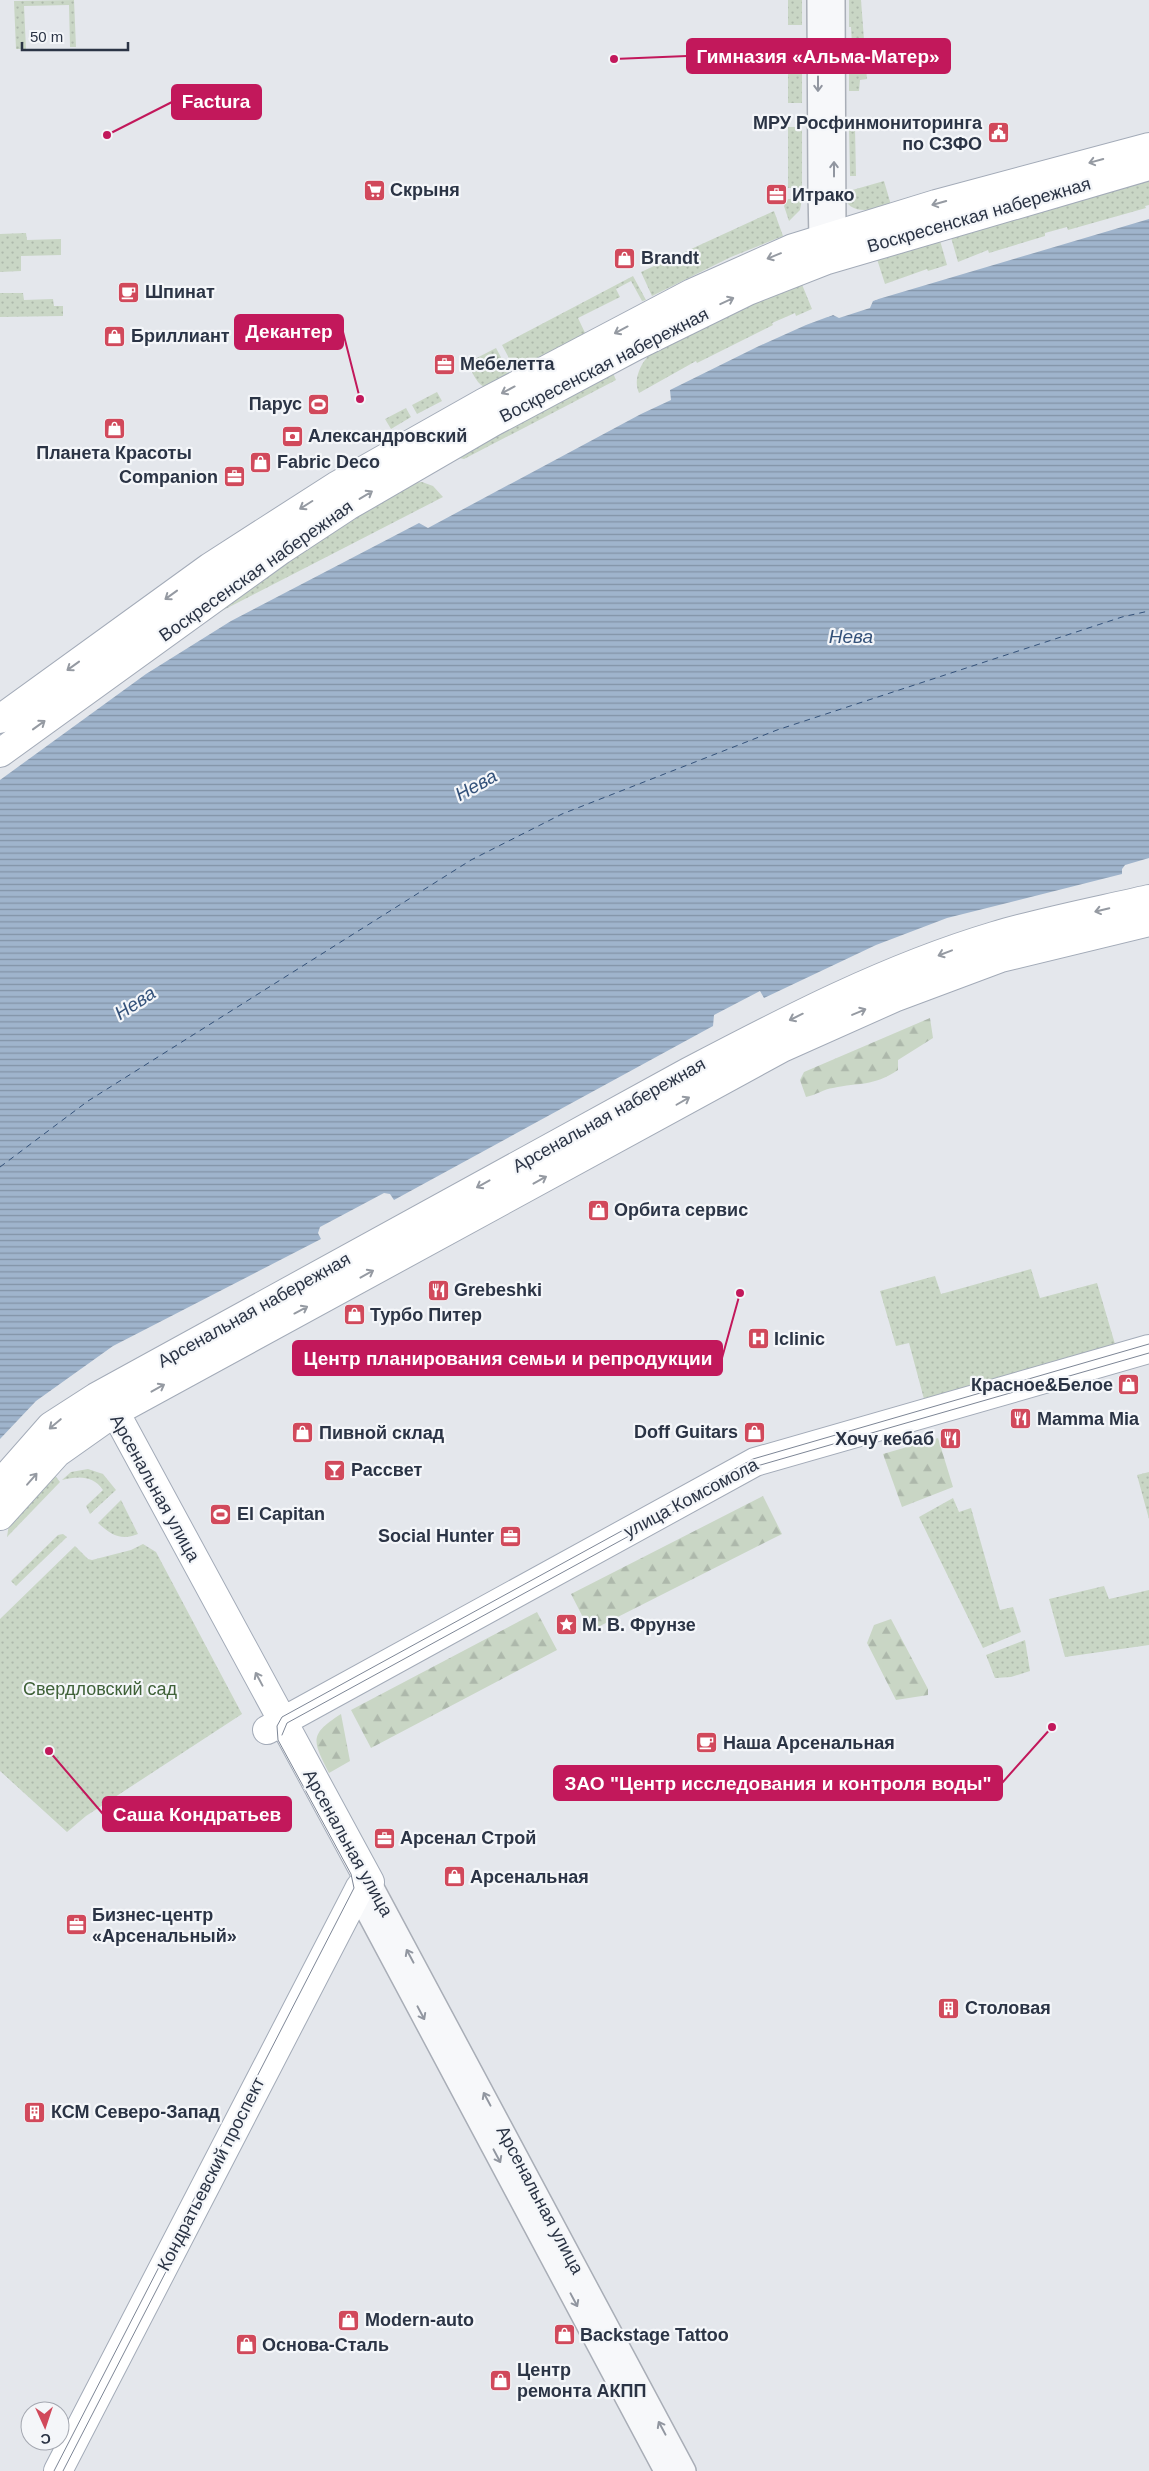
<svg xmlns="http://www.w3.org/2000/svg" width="1149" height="2471" font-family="Helvetica,sans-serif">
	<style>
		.grass { fill: url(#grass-dots) }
		.forest { fill: url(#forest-firs) }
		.water { fill: url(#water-rules) }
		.pier { fill: #e4e7ec }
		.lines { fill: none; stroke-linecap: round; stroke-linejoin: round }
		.ferry { stroke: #34527a; stroke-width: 1; stroke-dasharray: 6 5; stroke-linecap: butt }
		.minor-casing { stroke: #a9aeb7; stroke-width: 24 }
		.major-casing { stroke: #a3abb8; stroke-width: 30 }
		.minor { stroke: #f7f8fa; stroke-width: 21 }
		.major { stroke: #fff; stroke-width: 28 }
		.tram { stroke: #7d8696; stroke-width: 1 }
		.oneway { stroke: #9196a0 }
		.oneway2 { stroke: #959aa2 }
		.labels { text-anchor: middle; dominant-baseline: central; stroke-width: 4.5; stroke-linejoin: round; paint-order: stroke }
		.poi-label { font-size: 18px; font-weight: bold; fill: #2b3445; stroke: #f4f6f9; text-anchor: start }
		.street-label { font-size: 18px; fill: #2b3445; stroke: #f4f6f9 }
		.park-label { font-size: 18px; fill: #3f6138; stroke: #f4f6f9 }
		.water-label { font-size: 19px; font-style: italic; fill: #34527a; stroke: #f4f6f9 }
		.leader { fill: none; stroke: #c2185b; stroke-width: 2 }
		.callout-dot { fill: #c2185b; stroke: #f4f6f9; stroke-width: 2 }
		.callout { fill: #c2185b; stroke: #c2185b; stroke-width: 2 }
		.callout-label { font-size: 19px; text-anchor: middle; font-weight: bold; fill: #fff }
	</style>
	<defs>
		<pattern id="grass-dots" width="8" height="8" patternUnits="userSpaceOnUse" patternTransform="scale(1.25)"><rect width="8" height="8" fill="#c9d6c5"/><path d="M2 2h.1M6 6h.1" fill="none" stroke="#adb8ab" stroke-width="1.8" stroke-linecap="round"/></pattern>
		<pattern id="forest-firs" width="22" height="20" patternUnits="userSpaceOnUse" patternTransform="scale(1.25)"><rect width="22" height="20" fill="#c9d6c5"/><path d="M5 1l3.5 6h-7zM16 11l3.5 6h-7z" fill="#adb8ab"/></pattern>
		<pattern id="water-rules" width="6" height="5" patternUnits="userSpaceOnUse" patternTransform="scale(1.25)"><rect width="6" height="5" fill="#9fb4cc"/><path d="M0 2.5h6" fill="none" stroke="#8293a7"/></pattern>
	</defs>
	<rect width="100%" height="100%" fill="#e4e7ec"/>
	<path class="grass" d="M74,0L76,47H70L69,5L24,6L26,49H16L14,1Z
		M788,0H802V25H788Z
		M849,0H861L865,53L849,54V45H852L851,27H849Z
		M788,47H802V103H788Z
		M865,57L867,79L860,80L859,91H849V59Z
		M788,127H802V188H788Z
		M849,127L855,128L856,176H850Z
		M1149,177V205L1145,206L1146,208L1068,230L1067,227L1045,233V236L989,253L988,250L958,262L950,234Z
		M884,181L891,205C872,210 849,217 842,193Z
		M788,199H802L800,210L789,221L784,206Z
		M774,211L783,236L731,257L652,296L641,272Z
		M26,233L27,240L61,239V255L21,256V271L0,272V234Z
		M939,237L947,265L928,271L927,269L885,284L876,256Z
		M633,276L646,300L642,301L631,281L616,289L620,297L578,318L586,335L517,373L502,345Z
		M801,282L812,309L796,316L795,313L772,323L773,325L697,363L696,361L639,393C633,380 640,365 649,355C658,346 671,341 682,336C721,315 762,299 801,282Z
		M0,293H23L24,300L53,299L54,306H63V316L0,317Z
		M496,348L511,376C482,391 483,393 467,363Z
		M613,373L616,380L464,459L459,458V455Z
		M437,392L442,401L417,414L412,405Z
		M406,408L411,417L391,429L385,419Z
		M422,482L433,486L443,497L204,620L288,561L412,483Z
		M1031,1269L1040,1298L1097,1283L1115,1344L924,1399L909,1343L896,1346L880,1291L935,1276L941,1294Z
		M88,1469L103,1474L116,1490L90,1514L86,1506L103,1490C93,1475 78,1476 62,1480L71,1472Z
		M1149,1472V1519L1137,1475Z
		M53,1473L60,1482L7,1537L9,1524Z
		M953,1498L959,1512L971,1508L1000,1610L1013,1607L1021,1632L983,1648L919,1517Z
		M121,1500L138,1534C121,1541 111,1535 98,1523Z
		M63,1534L67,1537L16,1586L11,1581L58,1535Z
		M143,1544L156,1552L242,1714L86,1816L67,1832L0,1771V1619L75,1546L88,1559L92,1560L131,1550Z
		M1104,1586L1109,1599L1149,1590V1645L1065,1657L1049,1599Z
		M1025,1640L1030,1671L1011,1677L995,1678L986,1655Z"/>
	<path class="forest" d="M930,1018L933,1038L898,1060V1070C872,1087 860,1082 833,1088C824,1089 816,1095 806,1097L800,1080L804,1072Z
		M938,1438L953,1487L902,1507L883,1454Z
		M763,1496L782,1534L590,1631L571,1594Z
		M537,1612L557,1650L371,1748L351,1710Z
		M891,1619L928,1689V1695L896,1700L867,1643L874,1625Z
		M341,1714L350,1761L329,1773C313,1741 308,1735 341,1714Z"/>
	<path class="water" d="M1149,219V858L1125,865L1122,869V874L947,918L876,945L764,998L760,991L714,1015L713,1026L394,1200L390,1194L384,1193L320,1227L318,1233L321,1239L113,1346L36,1401L0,1439V780L146,674L231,621L419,523L428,528L641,414L671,400L670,390L759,346L806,325L865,303Z"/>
	<path class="pier" d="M877,297L878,299L873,301L870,308L839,318L833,315L827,317L826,314Z"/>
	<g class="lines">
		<path class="ferry" d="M0,1167L88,1101L471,860L562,814L777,730L1122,617L1149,611"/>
		<defs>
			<path id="minor" d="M818,0L819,190L820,240L824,252
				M830,249L835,235L834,0
				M370,1882L685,2471
				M357,1893L665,2471"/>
			<path id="major" d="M0,719L210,567L336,486L483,403L692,293L793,248L835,235L936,204L1149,147
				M0,753L281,550L348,506L493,422L636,346L748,291L827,260L1149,166
				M0,1484L51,1426L96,1397L688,1072C787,1020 887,968 994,936C1044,921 1097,911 1149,899
				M0,1516L57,1453L115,1412L782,1048L894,998L1001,958L1149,922
				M267,1730L755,1462L1149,1349
				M58,2471L357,1893L360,1887L370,1882L115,1412L101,1401"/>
		</defs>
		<use href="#minor" class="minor-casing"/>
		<use href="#major" class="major-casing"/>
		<use href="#minor" class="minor"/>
		<use href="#major" class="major"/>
		<path class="tram" d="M282,1735L287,1723L757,1466L1149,1353
			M54,2471L354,1888L351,1874L278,1740L277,1726L282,1717L753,1459L1149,1344
			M63,2471L204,2198"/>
	</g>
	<defs><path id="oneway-shaft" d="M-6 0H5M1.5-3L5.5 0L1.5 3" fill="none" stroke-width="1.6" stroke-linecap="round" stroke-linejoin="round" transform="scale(1.25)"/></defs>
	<g class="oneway">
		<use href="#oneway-shaft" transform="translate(818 84) rotate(90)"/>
		<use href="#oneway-shaft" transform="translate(834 169) rotate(-90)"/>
		<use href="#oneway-shaft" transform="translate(410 1956) rotate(-118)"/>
		<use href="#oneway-shaft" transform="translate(421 2013) rotate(62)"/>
		<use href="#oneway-shaft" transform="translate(487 2099) rotate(-118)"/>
		<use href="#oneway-shaft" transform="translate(497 2156) rotate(62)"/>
		<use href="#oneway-shaft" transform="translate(574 2300) rotate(62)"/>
		<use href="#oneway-shaft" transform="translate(662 2428) rotate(-118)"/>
	</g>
	<g class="oneway2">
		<use href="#oneway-shaft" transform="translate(1096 161) rotate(165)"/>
		<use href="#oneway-shaft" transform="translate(939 203) rotate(164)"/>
		<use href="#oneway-shaft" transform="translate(774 256) rotate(158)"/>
		<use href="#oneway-shaft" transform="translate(727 301) rotate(-25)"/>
		<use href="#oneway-shaft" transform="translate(621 330) rotate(152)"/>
		<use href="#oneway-shaft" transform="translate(508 390) rotate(152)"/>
		<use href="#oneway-shaft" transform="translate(366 495) rotate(-31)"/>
		<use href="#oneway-shaft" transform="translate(306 505) rotate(148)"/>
		<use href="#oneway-shaft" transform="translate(171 595) rotate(144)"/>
		<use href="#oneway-shaft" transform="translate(73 666) rotate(144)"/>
		<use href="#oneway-shaft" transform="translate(39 725) rotate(-36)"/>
		<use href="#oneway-shaft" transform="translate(1102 910) rotate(167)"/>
		<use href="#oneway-shaft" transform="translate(945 953) rotate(159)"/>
		<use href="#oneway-shaft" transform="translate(859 1012) rotate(-23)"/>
		<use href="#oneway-shaft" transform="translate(796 1017) rotate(154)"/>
		<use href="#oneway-shaft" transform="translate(683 1101) rotate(-30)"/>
		<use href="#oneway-shaft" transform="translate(540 1180) rotate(-29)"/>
		<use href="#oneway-shaft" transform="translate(483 1184) rotate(151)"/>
		<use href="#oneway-shaft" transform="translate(367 1274) rotate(-29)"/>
		<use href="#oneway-shaft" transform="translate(301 1310) rotate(-28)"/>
		<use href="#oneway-shaft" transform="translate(158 1388) rotate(-29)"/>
		<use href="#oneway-shaft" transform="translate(55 1424) rotate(140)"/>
		<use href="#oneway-shaft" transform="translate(32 1479) rotate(-49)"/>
		<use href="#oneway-shaft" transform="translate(259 1679) rotate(-118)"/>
	</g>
	<defs>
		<symbol id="civic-square" viewBox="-11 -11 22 22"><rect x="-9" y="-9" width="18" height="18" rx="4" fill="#d1495b" stroke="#f4f6f9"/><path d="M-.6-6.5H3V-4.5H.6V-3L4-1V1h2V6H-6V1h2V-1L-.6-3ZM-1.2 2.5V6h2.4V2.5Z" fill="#fff"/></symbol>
		<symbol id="supermarket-square" viewBox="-11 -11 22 22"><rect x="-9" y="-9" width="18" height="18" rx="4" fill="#d1495b" stroke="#f4f6f9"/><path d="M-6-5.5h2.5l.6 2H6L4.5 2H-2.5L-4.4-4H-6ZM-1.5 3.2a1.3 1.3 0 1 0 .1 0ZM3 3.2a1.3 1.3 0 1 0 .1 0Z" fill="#fff"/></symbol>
		<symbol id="office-square" viewBox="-11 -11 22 22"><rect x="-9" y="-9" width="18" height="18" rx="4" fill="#d1495b" stroke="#f4f6f9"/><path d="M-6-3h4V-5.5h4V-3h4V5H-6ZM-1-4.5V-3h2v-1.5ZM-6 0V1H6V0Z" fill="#fff"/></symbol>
		<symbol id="shop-square" viewBox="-11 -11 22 22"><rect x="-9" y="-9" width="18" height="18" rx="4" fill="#d1495b" stroke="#f4f6f9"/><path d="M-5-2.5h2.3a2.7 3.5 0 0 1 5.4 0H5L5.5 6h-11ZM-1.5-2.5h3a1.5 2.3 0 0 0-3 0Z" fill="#fff"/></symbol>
		<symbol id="cafe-square" viewBox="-11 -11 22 22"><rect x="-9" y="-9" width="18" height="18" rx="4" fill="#d1495b" stroke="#f4f6f9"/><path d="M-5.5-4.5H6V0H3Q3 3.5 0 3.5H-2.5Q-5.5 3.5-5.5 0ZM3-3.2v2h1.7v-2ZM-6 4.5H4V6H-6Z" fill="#fff"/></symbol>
		<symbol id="stadium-square" viewBox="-11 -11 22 22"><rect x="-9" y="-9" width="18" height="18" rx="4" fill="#d1495b" stroke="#f4f6f9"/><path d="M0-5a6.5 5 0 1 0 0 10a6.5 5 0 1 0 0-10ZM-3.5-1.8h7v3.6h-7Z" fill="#fff"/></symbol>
		<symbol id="bank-square" viewBox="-11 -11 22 22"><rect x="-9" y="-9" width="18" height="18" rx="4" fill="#d1495b" stroke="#f4f6f9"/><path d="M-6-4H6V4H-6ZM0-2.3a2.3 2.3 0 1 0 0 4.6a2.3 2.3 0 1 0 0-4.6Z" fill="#fff"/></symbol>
		<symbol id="restaurant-square" viewBox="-11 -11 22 22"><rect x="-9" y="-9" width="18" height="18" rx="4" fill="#d1495b" stroke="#f4f6f9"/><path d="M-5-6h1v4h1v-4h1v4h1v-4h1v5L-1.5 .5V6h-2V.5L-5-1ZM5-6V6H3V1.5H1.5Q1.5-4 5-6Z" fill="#fff"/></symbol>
		<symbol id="hospital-square" viewBox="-11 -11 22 22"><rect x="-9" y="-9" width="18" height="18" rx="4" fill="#d1495b" stroke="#f4f6f9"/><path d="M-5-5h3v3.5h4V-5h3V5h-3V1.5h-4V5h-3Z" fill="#fff"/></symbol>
		<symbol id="bar-square" viewBox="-11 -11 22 22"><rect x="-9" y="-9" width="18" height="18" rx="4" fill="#d1495b" stroke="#f4f6f9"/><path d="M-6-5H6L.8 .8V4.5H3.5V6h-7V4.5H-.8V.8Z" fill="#fff"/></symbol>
		<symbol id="sight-square" viewBox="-11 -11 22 22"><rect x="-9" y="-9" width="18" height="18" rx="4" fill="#d1495b" stroke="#f4f6f9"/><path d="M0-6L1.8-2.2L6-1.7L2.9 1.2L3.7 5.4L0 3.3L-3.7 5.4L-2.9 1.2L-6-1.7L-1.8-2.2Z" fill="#fff"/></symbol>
		<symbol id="building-square" viewBox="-11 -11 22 22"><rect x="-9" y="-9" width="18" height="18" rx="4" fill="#d1495b" stroke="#f4f6f9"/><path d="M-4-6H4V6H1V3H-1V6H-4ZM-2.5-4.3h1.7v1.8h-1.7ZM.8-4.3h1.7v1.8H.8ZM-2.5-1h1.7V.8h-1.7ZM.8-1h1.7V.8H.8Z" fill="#fff"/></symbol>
	</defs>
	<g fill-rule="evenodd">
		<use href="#civic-square" x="986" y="120" width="25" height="25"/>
		<use href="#supermarket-square" x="362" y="178" width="25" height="25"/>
		<use href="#office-square" x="764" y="182" width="25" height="25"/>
		<use href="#shop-square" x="612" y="246" width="25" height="25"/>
		<use href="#cafe-square" x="116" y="280" width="25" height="25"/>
		<use href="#shop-square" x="102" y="324" width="25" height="25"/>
		<use href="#office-square" x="432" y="352" width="25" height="25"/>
		<use href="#stadium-square" x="306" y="392" width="25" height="25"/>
		<use href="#shop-square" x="102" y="416" width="25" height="25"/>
		<use href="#bank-square" x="280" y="424" width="25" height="25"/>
		<use href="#shop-square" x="248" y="450" width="25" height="25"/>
		<use href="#office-square" x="222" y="464" width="25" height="25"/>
		<use href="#shop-square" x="586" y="1198" width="25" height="25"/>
		<use href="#restaurant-square" x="426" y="1278" width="25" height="25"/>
		<use href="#shop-square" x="342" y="1302" width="25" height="25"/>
		<use href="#hospital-square" x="746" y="1326" width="25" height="25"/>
		<use href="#shop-square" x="1116" y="1372" width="25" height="25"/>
		<use href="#restaurant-square" x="1008" y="1406" width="25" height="25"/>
		<use href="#shop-square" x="742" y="1420" width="25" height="25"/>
		<use href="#shop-square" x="290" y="1420" width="25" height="25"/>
		<use href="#restaurant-square" x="938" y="1426" width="25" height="25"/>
		<use href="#bar-square" x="322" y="1458" width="25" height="25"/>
		<use href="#stadium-square" x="208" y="1502" width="25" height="25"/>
		<use href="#office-square" x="498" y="1524" width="25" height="25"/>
		<use href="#sight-square" x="554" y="1612" width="25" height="25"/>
		<use href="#cafe-square" x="694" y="1730" width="25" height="25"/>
		<use href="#office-square" x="372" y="1826" width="25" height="25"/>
		<use href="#shop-square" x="442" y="1864" width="25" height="25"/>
		<use href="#office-square" x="64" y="1912" width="25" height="25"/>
		<use href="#building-square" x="936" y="1996" width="25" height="25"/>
		<use href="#building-square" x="22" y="2100" width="25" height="25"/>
		<use href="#shop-square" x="336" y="2308" width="25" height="25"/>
		<use href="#shop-square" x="552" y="2322" width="25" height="25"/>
		<use href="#shop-square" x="234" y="2332" width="25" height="25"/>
		<use href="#shop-square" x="488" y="2368" width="25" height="25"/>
	</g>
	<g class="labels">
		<g class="poi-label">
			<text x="982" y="123" text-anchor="end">МРУ Росфинмониторинга<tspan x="982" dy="21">по СЗФО</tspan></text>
			<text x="390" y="190">Скрыня</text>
			<text x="792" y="195">Итрако</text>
			<text x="641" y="258">Brandt</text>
			<text x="145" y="292">Шпинат</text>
			<text x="131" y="336">Бриллиант</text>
			<text x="460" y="364">Мебелетта</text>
			<text x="302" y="404" text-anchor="end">Парус</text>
			<text x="308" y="436">Александровский</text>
			<text x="114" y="453" text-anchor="middle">Планета Красоты</text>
			<text x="277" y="462">Fabric Deco</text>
			<text x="218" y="477" text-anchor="end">Companion</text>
			<text x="614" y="1210">Орбита сервис</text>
			<text x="454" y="1290">Grebeshki</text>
			<text x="370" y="1315">Турбо Питер</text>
			<text x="774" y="1339">Iclinic</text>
			<text x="1113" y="1385" text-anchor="end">Красное&amp;Белое</text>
			<text x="1037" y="1419">Mamma Mia</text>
			<text x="738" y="1432" text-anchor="end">Doff Guitars</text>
			<text x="319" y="1433">Пивной склад</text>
			<text x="934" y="1439" text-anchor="end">Хочу кебаб</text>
			<text x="351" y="1470">Рассвет</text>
			<text x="237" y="1514">El Capitan</text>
			<text x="494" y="1536" text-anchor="end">Social Hunter</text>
			<text x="582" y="1625">М. B. Фрунзе</text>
			<text x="723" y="1743">Наша Арсенальная</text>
			<text x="400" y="1838">Арсенал Строй</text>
			<text x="470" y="1877">Арсенальная</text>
			<text x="92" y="1915">Бизнес-центр<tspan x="92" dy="21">«Арсенальный»</tspan></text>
			<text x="965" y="2008">Столовая</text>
			<text x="51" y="2112">КСМ Северо-Запад</text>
			<text x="365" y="2320">Modern-auto</text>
			<text x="580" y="2335">Backstage Tattoo</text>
			<text x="262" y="2345">Основа-Сталь</text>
			<text x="517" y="2370">Центр<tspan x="517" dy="21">ремонта АКПП</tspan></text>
		</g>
		<g class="street-label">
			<text transform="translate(979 215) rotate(-16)">Воскресенская набережная</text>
			<text transform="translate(604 365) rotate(-27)">Воскресенская набережная</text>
			<text transform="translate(256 571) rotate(-35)">Воскресенская набережная</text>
			<text transform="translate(609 1115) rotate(-29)">Арсенальная набережная</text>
			<text transform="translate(254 1310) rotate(-29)">Арсенальная набережная</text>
			<text transform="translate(155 1488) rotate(61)">Арсенальная улица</text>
			<text transform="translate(691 1498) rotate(-28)">улица Комсомола</text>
			<text transform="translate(348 1843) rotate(61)">Арсенальная улица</text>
			<text transform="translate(211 2174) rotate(-63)">Кондратьевский проспект</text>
			<text transform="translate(540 2200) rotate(62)">Арсенальная улица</text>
		</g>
		<g class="park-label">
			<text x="100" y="1689">Свердловский сад</text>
		</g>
		<g class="water-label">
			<text x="851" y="636">Нева</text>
			<text transform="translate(476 785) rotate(-29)">Нева</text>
			<text transform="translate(135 1003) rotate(-33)">Нева</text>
		</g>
	</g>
	<path class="leader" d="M614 59L687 56M107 135L172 102M360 399L343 332M740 1293L722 1358M1052 1727L1002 1783M49 1751L103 1814"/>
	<g class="callout-dot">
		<circle cx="614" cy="59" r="5"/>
		<circle cx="107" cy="135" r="5"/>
		<circle cx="360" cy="399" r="5"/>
		<circle cx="740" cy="1293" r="5"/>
		<circle cx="1052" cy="1727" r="5"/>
		<circle cx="49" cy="1751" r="5"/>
	</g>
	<g class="callout">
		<rect x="687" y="39" width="263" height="34" rx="5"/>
		<rect x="172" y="85" width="89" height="34" rx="5"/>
		<rect x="235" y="315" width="108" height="34" rx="5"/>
		<rect x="293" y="1341" width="429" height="34" rx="5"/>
		<rect x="554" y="1766" width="448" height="34" rx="5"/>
		<rect x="103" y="1797" width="188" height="34" rx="5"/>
	</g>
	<g class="callout-label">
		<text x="818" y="63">Гимназия «Альма-Матер»</text>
		<text x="216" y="108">Factura</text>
		<text x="289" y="338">Декантер</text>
		<text x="508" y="1365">Центр планирования семьи и репродукции</text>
		<text x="778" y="1790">ЗАО "Центр исследования и контроля воды"</text>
		<text x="197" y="1821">Саша Кондратьев</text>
	</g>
	<g transform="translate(45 2426) rotate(177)"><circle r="24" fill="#f4f6f9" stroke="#a4a8b1"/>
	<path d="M0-4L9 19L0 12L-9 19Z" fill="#d1495b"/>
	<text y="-8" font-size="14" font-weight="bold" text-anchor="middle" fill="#2b3445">С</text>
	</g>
	<path d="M22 42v8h106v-8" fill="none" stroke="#2b3445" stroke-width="2.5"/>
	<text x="30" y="42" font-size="15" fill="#2b3445" stroke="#f4f6f9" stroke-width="4" paint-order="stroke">50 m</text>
</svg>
